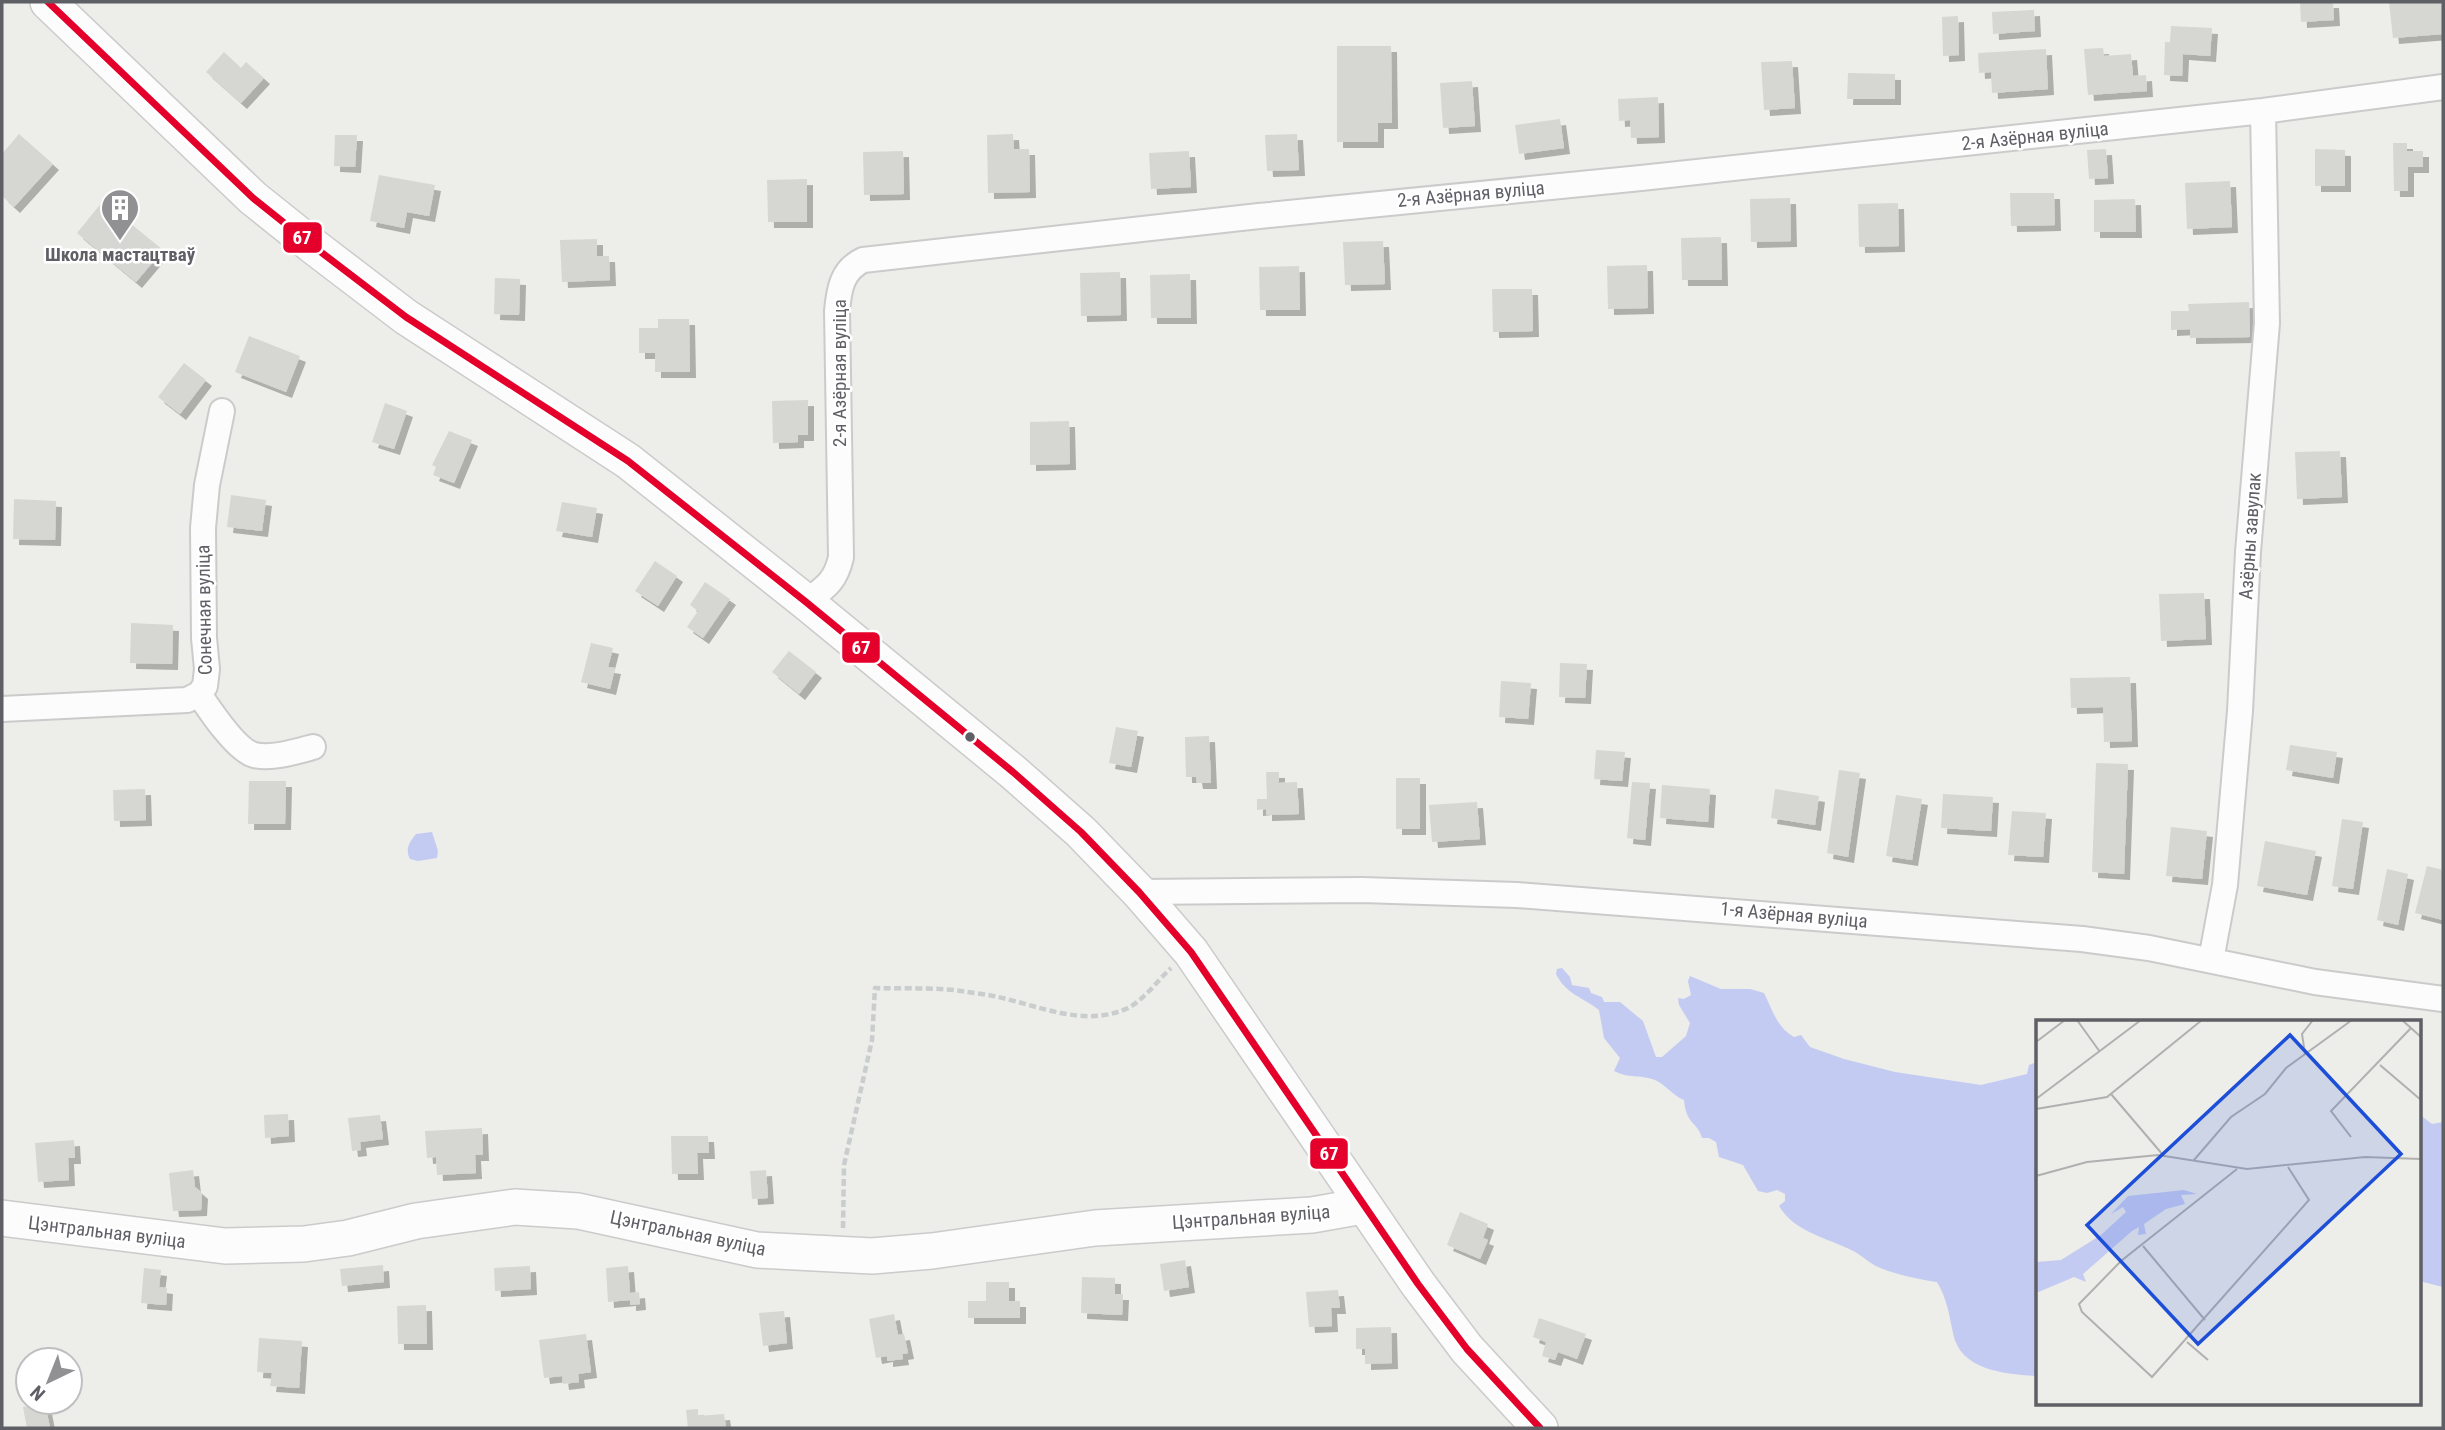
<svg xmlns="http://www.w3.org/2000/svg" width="2445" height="1430" font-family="'Roboto Condensed',sans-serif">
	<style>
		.water { fill: #c3cbf2 }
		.building { fill: #d6d6d3; filter: url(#shadow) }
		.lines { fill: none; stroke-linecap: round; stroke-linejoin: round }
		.street-casing { stroke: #cbcbcb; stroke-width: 28 }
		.secondary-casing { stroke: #cccbcc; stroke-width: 38 }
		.path { stroke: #cacdcd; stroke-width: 4.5; stroke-dasharray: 7 3.5; stroke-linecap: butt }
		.street { stroke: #fcfcfc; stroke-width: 24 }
		.secondary { stroke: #fcfcfc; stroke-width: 35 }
		.bus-1-casing { stroke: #fff; stroke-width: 12 }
		.bus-1 { stroke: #e4002b; stroke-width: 7 }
		.bus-dot { fill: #5f5f66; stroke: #fff; stroke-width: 2.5 }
		.labels { text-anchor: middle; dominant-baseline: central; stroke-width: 5; stroke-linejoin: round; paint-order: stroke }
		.street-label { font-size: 19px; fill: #5f5f66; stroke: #fff }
		.poi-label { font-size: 19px; font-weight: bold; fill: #5f5f66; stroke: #fff }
		.inset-road { fill: none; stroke: #b0b0b1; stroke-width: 2 }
		.view { fill: #1d4ed8; fill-opacity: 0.15; stroke: #1d4ed8; stroke-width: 3.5 }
		.inset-edge { fill: none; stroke: #5f5f66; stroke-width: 3.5 }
		.line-badge { stroke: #fff; stroke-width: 2.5 }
		.badge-label { font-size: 19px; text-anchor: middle; font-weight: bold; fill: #fff }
	</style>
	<defs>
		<filter id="shadow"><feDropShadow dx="6" dy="6" stdDeviation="0" flood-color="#0004"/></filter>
	</defs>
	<rect width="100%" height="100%" fill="#edede9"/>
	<path class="water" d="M432,832L438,851L437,858L418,861L410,859C405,849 409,843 416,834Z
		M1562,968L1570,977L1572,985L1589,988L1591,993L1602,997L1604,1002H1620L1643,1021L1656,1057H1662L1686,1036L1690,1023L1679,1005L1678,998L1684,999L1691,995L1688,981L1690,976L1721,989H1750L1764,993C1772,1009 1777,1028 1794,1037L1801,1035L1810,1047L1844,1059L1895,1072L1981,1085L2027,1074L2029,1065L2034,1063L2037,1066V1376C2006,1374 1960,1371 1953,1333C1949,1314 1947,1299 1937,1282C1921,1280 1888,1273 1874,1265C1865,1259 1857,1252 1847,1248C1823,1237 1793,1230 1779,1206L1785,1201V1194L1777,1190L1767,1193L1758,1191L1743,1165L1719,1157L1716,1142L1709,1138H1702C1698,1122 1686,1125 1684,1100C1672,1095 1666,1085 1655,1080C1639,1074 1630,1079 1614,1071L1620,1058L1604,1038L1599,1010C1581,996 1567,995 1556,974L1557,969Z
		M2419,1114L2432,1124L2443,1122V1287L2419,1281Z"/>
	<path class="building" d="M2300,2H2333L2334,20L2301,22Z
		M2389,2H2443V34L2393,38Z
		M2034,10L2035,31L1993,34L1992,12Z
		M1958,16L1959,55L1943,56L1942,17Z
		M2171,26L2212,28L2210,56L2183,54L2182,76L2164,75L2165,42H2170Z
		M1337,46H1391L1392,123H1378V142H1337Z
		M2103,48L2104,56L2131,54L2133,76L2146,75L2147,91L2088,95L2084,49Z
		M2046,49L2048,89L1992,93L1991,72L1979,73L1978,53Z
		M224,52L241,68L246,62L264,78L241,103L206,72Z
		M1792,61L1795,108L1764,110L1761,62Z
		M1848,73L1895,74V99H1847Z
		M1472,81L1475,126L1443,128L1440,83Z
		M1658,97L1659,137L1631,138L1630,120L1619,121L1618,99Z
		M1560,119L1564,148L1519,154L1515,125Z
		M19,134L53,164L14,207L2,196V154Z
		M1013,134L1014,149H1029L1030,192L988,193L987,135Z
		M1297,134L1299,170L1267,171L1265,135Z
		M335,135H357L355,167L334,166Z
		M2393,143H2407V151H2423V167H2408V191H2394Z
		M2106,149L2108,178L2089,179L2087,150Z
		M2315,149L2345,150V186H2315Z
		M903,151L904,194L864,195L863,152Z
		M1189,151L1191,187L1151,189L1149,153Z
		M379,175L435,185L429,216L407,212L404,228L370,221Z
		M807,179V222H768L767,180Z
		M2230,181L2232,227L2187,229L2185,183Z
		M2010,193H2054L2055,225L2011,226Z
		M1790,198L1791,241L1751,242L1750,199Z
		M2135,199L2136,232H2094V200Z
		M103,201L163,250L136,282L77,233Z
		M1898,203L1899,246L1859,247L1858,204Z
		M1721,237L1722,280H1682L1681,238Z
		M597,239V256H609L610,280L562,282L560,240Z
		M1383,241L1385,284L1345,285L1343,242Z
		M1647,265L1648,308L1608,309L1607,266Z
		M1299,266L1300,310H1260L1259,267Z
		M1120,272L1121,315L1081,316L1080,273Z
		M1190,274L1191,318H1151L1150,275Z
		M495,278L520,279L519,315L494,314Z
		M1492,289H1532L1533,331L1493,332Z
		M2249,302L2250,337L2190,338V329L2171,330V311H2189L2188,304Z
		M658,319H689L690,372H655V353H639V328H658Z
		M249,336L300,356L286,392L235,372Z
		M184,363L206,380L180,414L158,397Z
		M808,400V435H798V442L773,443L772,401Z
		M385,403L407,411L394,449L372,442Z
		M1069,421L1070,464L1030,465V422Z
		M449,431L472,440L454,483L433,475L436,467L432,465Z
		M2340,451L2342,497L2297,499L2295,452Z
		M231,495L266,500L262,531L227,527Z
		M14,499L56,501L55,540L13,539Z
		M562,502L597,508L592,537L556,531Z
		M655,561L677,576L658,606L635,591Z
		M705,582L730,599L703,638L687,627L698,611L690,605Z
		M2204,593L2206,639L2161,641L2159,594Z
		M131,623L173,625L172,664L130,663Z
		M591,643L613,648L608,667L615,668L610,689L581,682Z
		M789,651L816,672L799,694L772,672Z
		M1560,663L1587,664L1585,698L1559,697Z
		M2130,677L2132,741L2104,742L2103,707L2071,708L2070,678Z
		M1501,681L1531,683L1528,719L1499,717Z
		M1116,727L1138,731L1131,767L1109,763Z
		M1209,736L1211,783H1197L1196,777H1186L1185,737Z
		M2290,745L2337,752L2333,778L2286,770Z
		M1596,750L1625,752L1622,781L1594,779Z
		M2096,763L2128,764L2124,874L2092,872Z
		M1839,770L1860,773L1848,857L1827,853Z
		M1266,772H1279V783L1297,782L1299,814L1266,815V809L1257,810V799H1267Z
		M1396,778H1420V829H1396Z
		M249,781H286L285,824H248Z
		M1632,782L1650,783L1645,840L1627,838Z
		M1662,785L1710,789L1708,822L1660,818Z
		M145,789L146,820L114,821L113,790Z
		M1775,789L1819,796L1815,825L1771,818Z
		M1943,794L1993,797L1991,831L1941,828Z
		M1896,795L1922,799L1912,860L1886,856Z
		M1477,802L1480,839L1432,842L1429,805Z
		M2012,811L2046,813L2043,857L2008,855Z
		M2342,819L2363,822L2353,889L2332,886Z
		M2171,827L2207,831L2202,879L2166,876Z
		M2265,841L2316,851L2307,895L2257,886Z
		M2427,866L2443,870V920L2415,913Z
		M2387,869L2408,874L2398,925L2377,920Z
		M288,1114L289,1136L265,1138L264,1115Z
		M380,1115L383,1139L360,1142L361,1150L352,1151L348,1118Z
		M482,1128L483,1155H475L476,1173L437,1175L436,1157L427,1158L425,1131Z
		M671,1136H708L709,1153H697L698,1174H672Z
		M74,1140L75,1158H68L69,1180L38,1182L35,1143Z
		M193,1170L195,1187L202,1193L201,1210L173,1211L169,1173Z
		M766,1170L768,1198L752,1199L750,1171Z
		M1460,1212L1488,1224L1483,1238L1488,1240L1480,1259L1447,1245Z
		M1185,1260L1189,1287L1164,1291L1160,1264Z
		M383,1265L384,1282L342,1286L340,1269Z
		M530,1266L531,1289L495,1291L494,1268Z
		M628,1266L630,1293L639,1292L640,1304L630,1305V1300L608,1302L606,1268Z
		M144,1268L161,1270L159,1287L167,1288L166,1305L141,1303Z
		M1082,1277L1115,1278V1294H1123L1122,1315L1081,1313Z
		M986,1282H1009V1301H1020V1318H968V1301H986Z
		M1338,1290L1340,1308H1331L1332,1326L1309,1327L1306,1292Z
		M426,1305L427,1344H398L397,1306Z
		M784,1311L787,1343L763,1346L759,1313Z
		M894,1314L898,1335L904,1334L908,1353L902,1354L903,1359L887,1361V1356L876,1358L869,1319Z
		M1539,1318L1586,1334L1577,1359L1558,1352L1555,1360L1542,1356L1546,1342L1533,1337Z
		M1391,1327L1392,1363L1365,1364V1349H1356V1328Z
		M586,1334L591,1372L578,1374L579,1382L563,1384L562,1376L544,1378L539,1340Z
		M259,1338L302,1341L299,1388L270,1386L272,1373L257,1372Z
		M45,1403L50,1428H27L23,1407Z
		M698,1409V1416L724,1414L726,1428H688L686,1410Z"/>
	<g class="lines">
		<defs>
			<path id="street" d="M806,602C825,588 836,581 841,557L837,311C839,289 842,270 863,260L1259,216L1641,178L2263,111L2443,87
				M199,694C209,709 236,750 254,755C272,759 295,752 313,747
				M2,709L187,700L199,694L205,686L207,669L204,638L203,528L207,485L222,411
				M1139,892L1362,890L1517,895L2082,939L2149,948L2315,982L2443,999
				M2211,960L2225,885L2240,711L2248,552L2267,323L2263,111"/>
			<path id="secondary" d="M48,2L253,198L313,246L406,317L628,461L806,602L1013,772L1081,832L1139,892L1191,952L1418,1284L1467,1349L1540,1428
				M2,1218L225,1246L304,1244L348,1238L416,1221L515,1207L578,1211L757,1250L872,1256L932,1251L1095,1228L1312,1215L1363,1206"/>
		</defs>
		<use href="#street" class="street-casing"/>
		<use href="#secondary" class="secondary-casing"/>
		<path class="path" d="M843,1228L844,1165L872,1040L875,988C903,989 933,987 961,991C973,993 986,994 998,997C1040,1006 1085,1028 1128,1008C1145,999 1157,981 1171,968"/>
		<use href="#street" class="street"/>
		<use href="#secondary" class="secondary"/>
		<defs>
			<path id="bus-1" d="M48,2L253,198L313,246L406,317L628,461L806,602L1013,772L1081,832L1139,892L1191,952L1418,1284L1467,1349L1540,1428"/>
		</defs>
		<use href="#bus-1" class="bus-1-casing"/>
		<use href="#bus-1" class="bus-1"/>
	</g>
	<defs>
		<symbol id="building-pin" viewBox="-11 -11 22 30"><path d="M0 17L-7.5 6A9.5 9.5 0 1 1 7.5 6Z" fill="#919194" stroke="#fff"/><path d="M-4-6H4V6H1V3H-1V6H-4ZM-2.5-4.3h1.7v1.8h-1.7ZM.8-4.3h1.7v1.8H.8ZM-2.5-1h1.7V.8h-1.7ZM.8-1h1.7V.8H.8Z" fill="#fff"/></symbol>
	</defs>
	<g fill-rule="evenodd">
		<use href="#building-pin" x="98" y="186" width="44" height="60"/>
	</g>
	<circle class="bus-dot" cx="970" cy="737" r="6"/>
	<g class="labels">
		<g class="street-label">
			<text transform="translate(2035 136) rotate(-6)">2-я Азёрная вуліца</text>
			<text transform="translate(1471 194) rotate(-5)">2-я Азёрная вуліца</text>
			<text transform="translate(839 373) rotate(-90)">2-я Азёрная вуліца</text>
			<text transform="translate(2250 536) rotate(-86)">Азёрны завулак</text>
			<text transform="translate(204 610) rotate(-91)">Сонечная вуліца</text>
			<text transform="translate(1794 915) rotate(5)">1-я Азёрная вуліца</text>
			<text transform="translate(1251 1217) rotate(-4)">Цэнтральная вуліца</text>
			<text transform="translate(107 1232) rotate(7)">Цэнтральная вуліца</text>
			<text transform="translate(688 1233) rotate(12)">Цэнтральная вуліца</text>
		</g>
		<g class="poi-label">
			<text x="120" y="254">Школа мастацтваў</text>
		</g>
	</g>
	<g transform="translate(2036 1020)">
		<rect width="385" height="385" fill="#edede9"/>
		<path d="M148,170L161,174L145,175L149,184L130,189L108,204L110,214L102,215L103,207L96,211L47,254L50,262L38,257L0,273V242L25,240L65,215L90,192L87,187L75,194L92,176Z" fill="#c3cbf2"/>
		<path class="inset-road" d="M41,0L64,32M366,0L385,17M0,22L29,0M269,34L266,14L277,0M344,45L385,80M75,74L127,135M0,79L105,0M0,89L71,77L166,0M315,117L295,91L375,8M158,140L195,97L229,74L250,48L316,0M201,149L85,241L43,284L46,292L116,357L273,180L252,147M0,156L51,142L122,135L211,149L329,137L385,139M107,226L169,300M151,322L172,340"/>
		<path class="view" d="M254,15L365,134L162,324L51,205Z"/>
		<rect width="385" height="385" class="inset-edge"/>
	</g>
	<g class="line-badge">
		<rect x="282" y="221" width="41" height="33" rx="7" fill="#e4002b"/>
		<rect x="841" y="631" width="40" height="33" rx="7" fill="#e4002b"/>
		<rect x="1309" y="1137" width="40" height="33" rx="7" fill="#e4002b"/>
	</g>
	<g class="badge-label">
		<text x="302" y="244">67</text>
		<text x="861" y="654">67</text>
		<text x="1329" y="1160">67</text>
	</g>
	<rect width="2445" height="1430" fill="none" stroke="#5f5f66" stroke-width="7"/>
	<g transform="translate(49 1381) rotate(223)"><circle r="33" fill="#ffffff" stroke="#bfbfc2" stroke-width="2"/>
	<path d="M0-5L12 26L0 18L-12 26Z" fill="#919194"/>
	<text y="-10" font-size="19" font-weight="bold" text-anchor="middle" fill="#5f5f66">N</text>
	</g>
</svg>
